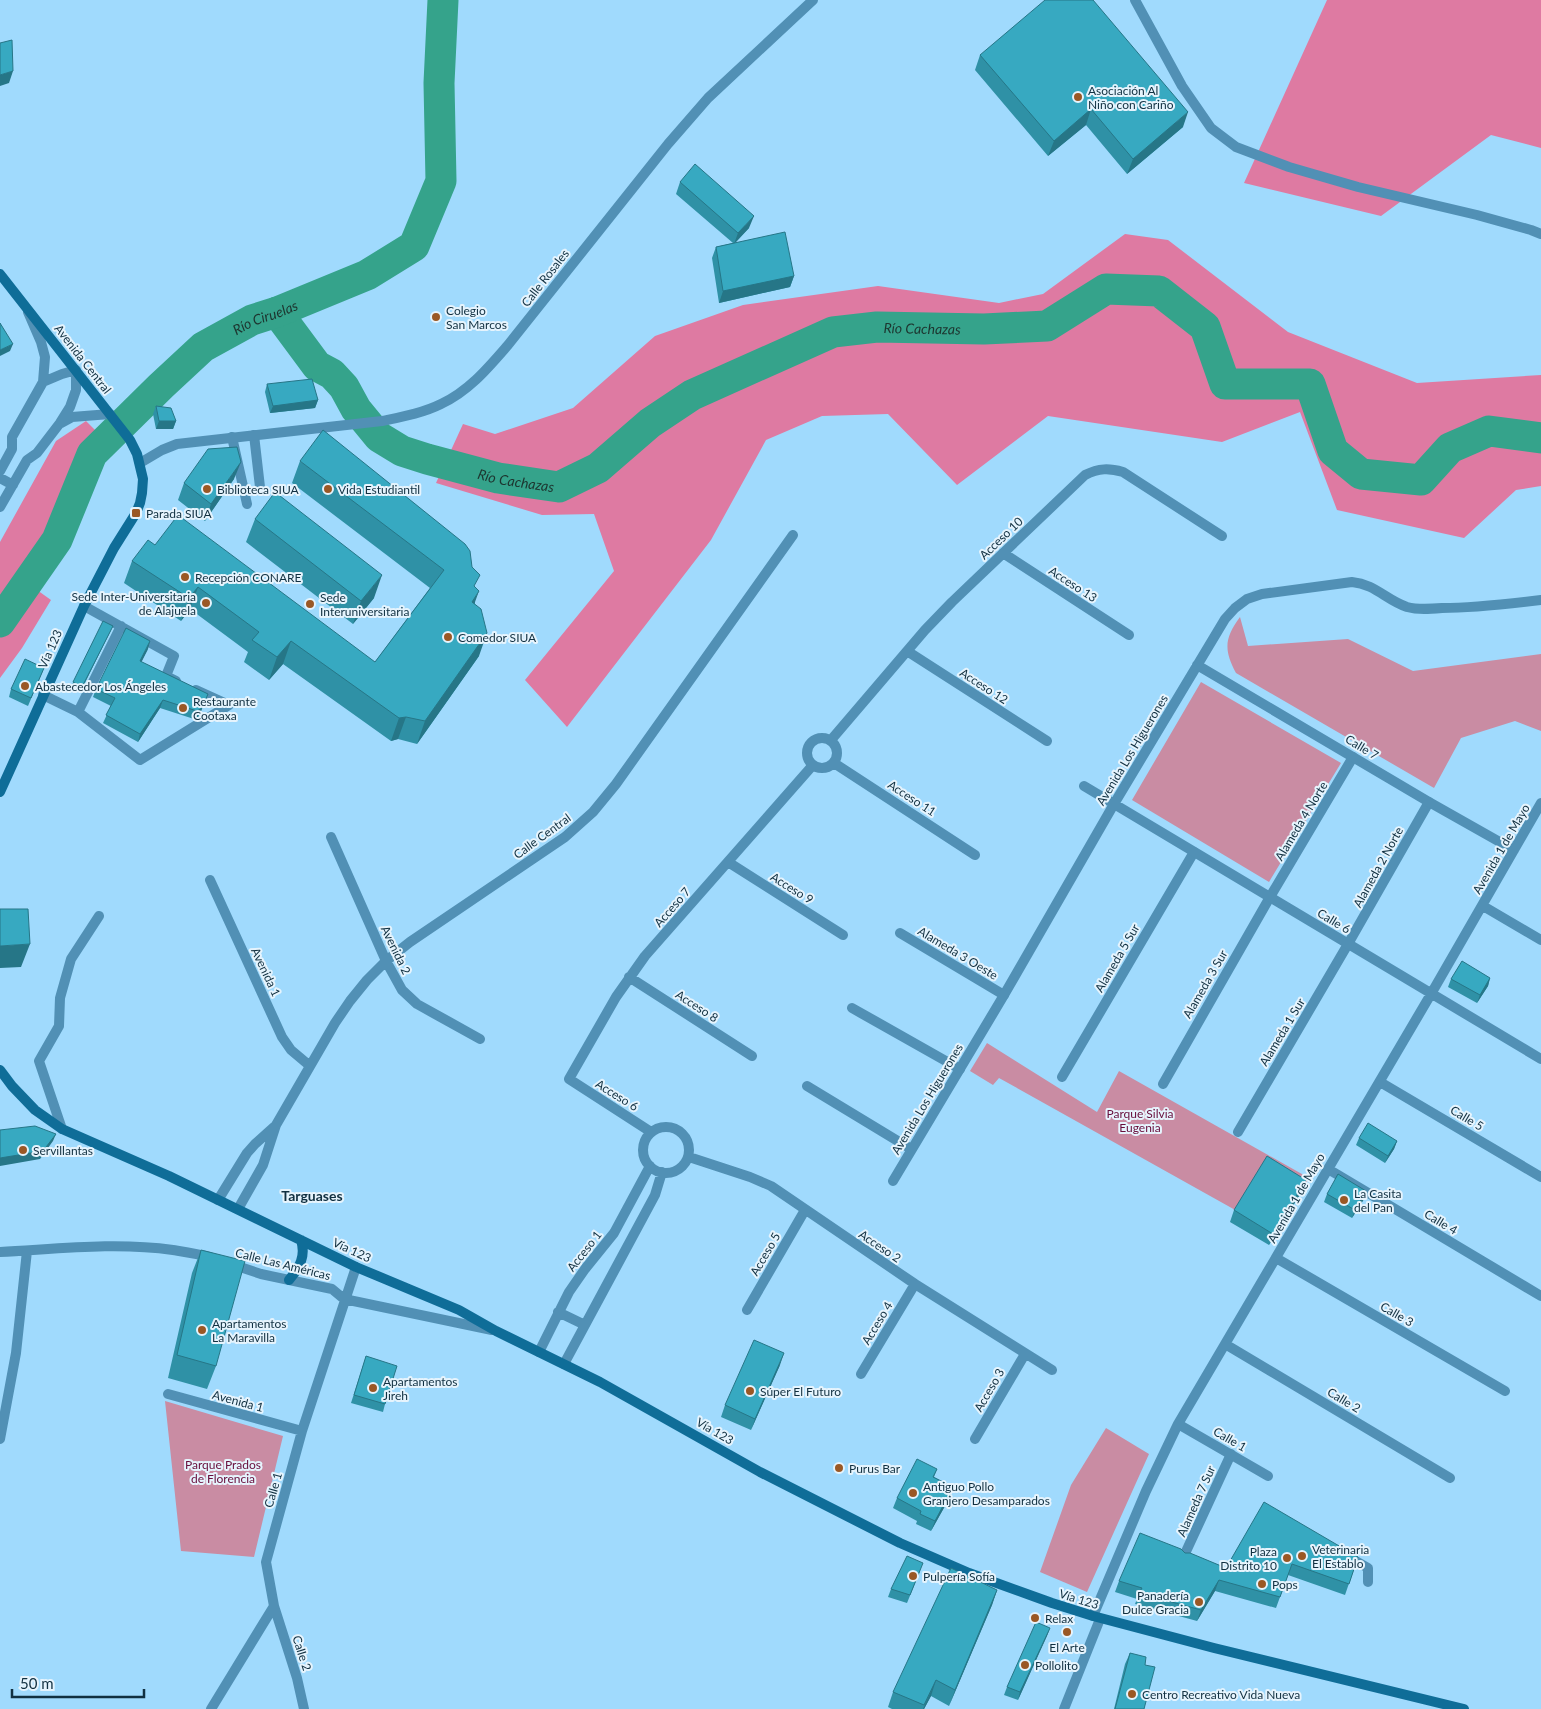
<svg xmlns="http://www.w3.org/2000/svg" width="1541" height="1709" font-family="Lato,sans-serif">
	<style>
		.green { fill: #c98ca3 }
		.forest { fill: #de7aa2 }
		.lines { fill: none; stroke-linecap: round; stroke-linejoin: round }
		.river { stroke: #35a38b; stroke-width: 31 }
		.lane { stroke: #5190b5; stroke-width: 10 }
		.street { stroke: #5190b5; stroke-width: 10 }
		.secondary { stroke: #0f6d98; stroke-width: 10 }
		.wall { fill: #2f91a6 }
		.shaded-wall { fill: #267687 }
		.building { fill: #37a9c1; stroke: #267687 }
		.poi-dot { fill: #9a5825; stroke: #e6f4fd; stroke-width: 2 }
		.labels { text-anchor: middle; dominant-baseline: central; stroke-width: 4; stroke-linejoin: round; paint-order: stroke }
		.poi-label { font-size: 12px; fill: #113041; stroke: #e6f4fd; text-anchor: start }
		.street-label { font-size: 12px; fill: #113041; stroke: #e6f4fd }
		.park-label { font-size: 12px; fill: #680e3c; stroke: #e6f4fd }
		.water-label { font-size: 14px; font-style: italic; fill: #1d352f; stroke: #e6f4fd }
		.neighbourhood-label { font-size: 14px; font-weight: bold; fill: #113041; stroke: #e6f4fd }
	</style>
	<rect width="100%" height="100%" fill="#a0dafd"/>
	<path class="green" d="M1240,617L1248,646L1348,639L1413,671L1541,654V731L1515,721L1461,738L1434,788L1236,673C1224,650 1224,639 1240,617Z
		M1201,682L1341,763L1269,882L1132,800Z
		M987,1043L1097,1112L1119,1071L1309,1178L1302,1191L1263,1168L1237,1211L999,1078L993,1085L970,1071Z
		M165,1401L283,1436L254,1557L181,1551Z
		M1106,1428L1149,1454L1087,1592L1040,1572L1071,1485Z"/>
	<path class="forest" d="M1327,0H1541V148L1491,135L1381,216L1244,183Z
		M1125,234L1168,240L1288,332L1417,383L1541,375V486L1516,490L1464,538L1337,510L1300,412L1222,442L1048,416L957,485L888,414L822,416L766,440L711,540L567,727L525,680L614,571L594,514L542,515L436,483L463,424L495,434L573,408L655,336L743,305L878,286L999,303L1043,294Z
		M86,421L103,438L87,454L51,540L23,580L51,600L22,648L0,678V542L56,441Z"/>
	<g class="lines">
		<g class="river">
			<path id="s1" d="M277,312L317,366L332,374L344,387L356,409L379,437L402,451L427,459L498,478L559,487L598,468L650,423L692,395L833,332L877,327L984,329L1047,326L1106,289L1159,291L1205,327L1225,384H1310L1333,451L1361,474L1421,480L1450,448L1489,431L1541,438"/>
			<path id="s2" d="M0,622L57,540L92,454L161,386L203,347L252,320L277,312L367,275L414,246L441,181L439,83L443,0"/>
		</g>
		<path class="lane" d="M1135,0L1182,86L1211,128L1236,147L1289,167L1358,187L1477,215L1531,230L1541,234
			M254,435L260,487
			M232,437L247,504
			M84,606L174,656L166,676L176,681
			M196,690L229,705
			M43,695L78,712L140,760L229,705
			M78,712L121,626
			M900,933L1004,995
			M852,1008L960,1069
			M1062,1077L1194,852
			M1163,1084L1270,897L1353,757
			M807,1086L911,1149
			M62,1129L39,1061L59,1026L60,998L71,959L99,916
			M1238,1132L1348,944L1429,802
			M1347,1556L1368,1568V1582
			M1183,1558L1231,1454
			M1064,1709L1100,1619"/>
		<path class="street" d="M61,423L72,417L110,414
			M140,463L162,450L177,444L382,421C401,417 423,413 441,404C469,391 488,368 508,345L668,144L708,98L813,0
			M0,471L12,449V437L43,382L45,357L41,342L28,312
			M0,478L13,485
			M0,507L27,460L37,453L60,423L70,407L76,390V370L62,374L43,382
			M1003,553L1129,635
			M907,651L1047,741
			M1197,665L1429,802L1514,850
			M807 753a15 15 0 1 1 30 0a15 15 0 1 1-30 0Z
			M831,740L925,630L952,602L1085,475C1099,468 1109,468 1123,472L1222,536
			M834,763L975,855
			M1084,786L1541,1059
			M331,837L386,961L402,990L417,1004L480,1039
			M728,862L843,935
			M210,880L282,1037L291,1050L310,1066
			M1483,906L1541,940
			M629,977L752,1056
			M1380,1082L1541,1177
			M643 1150a23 23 0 1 1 46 0a23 23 0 1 1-46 0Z
			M651,1132L569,1079L616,997L645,956L813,765
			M689,1157L750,1177L771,1186L915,1284L1052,1370
			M1328,1169L1541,1296
			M893,1181L1004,995L1114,804L1225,619L1235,608L1247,599L1262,594L1352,582C1375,584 1386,600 1407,607C1418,610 1430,609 1442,608C1475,608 1508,604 1541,600
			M218,1200L247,1153L255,1144L274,1127
			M238,1209L263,1165L276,1125L335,1023L350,1001L367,980L386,961L410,942L565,837L593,812L616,784L793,535
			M0,1252C58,1249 115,1242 173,1250C185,1252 198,1254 210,1257
			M1276,1258L1505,1391
			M231,1264L261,1274L332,1289L344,1299L492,1330
			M747,1310L805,1210
			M558,1312L585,1325
			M1225,1344L1450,1478
			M539,1352L569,1292L585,1269L614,1233L650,1166
			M564,1364L655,1195L662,1172
			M861,1374L915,1284
			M168,1394L302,1431
			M1178,1424L1268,1476
			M0,1439L16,1353L27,1251
			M975,1439L1025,1354
			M1093,1616L1146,1491L1178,1424L1431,994L1541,803
			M211,1709L274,1606
			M304,1709L297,1678L274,1606L266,1562L302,1431L356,1267"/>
		<path class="secondary" d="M0,274L130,440L137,454L143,479L142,493L140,503L136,513L114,548L84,606L0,792
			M0,1070L12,1086L35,1110L62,1129L169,1176L356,1267L459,1310L496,1331L600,1382L760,1472L900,1543L969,1573L1052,1603L1093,1616L1214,1648L1464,1709
			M289,1280C300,1267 306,1256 301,1240"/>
	</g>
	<path class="wall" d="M980,55L1183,127L1127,174L1086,125L1048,156L975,70Z
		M680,182L749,228L735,243L794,276L790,287L719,303L712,258L716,247L733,243L676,194Z
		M267,384L318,400L315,408L270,413L265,392Z
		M156,406L176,421L173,429H156L153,414Z
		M300,461L475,587V604L479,656L417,744L398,739L391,741L283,664L269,680L244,662L248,652L190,609L181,621L124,583L132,561L155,545L375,662L430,588L292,483Z
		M234,479L205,521L178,500L184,483Z
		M255,519L374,598L353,624L246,542Z
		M111,630L81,691L72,686L73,682Z
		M148,649L141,662L208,694L199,716L194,719L160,708L138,742L103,723L111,706L93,697L96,689Z
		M44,668L28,706L9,697L11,689Z
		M1490,978L1488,986L1477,1003L1448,987L1451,979Z
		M1359,1138L1397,1141L1394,1149L1385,1163L1356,1145Z
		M1306,1180L1302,1191L1269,1245L1230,1222L1234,1210Z
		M1366,1191L1364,1199L1352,1218L1324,1202L1327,1194Z
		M201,1250L216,1366L207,1389L168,1378L192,1273Z
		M366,1356L385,1404L383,1412L351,1403Z
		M780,1365L751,1430L721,1417L725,1405Z
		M937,1469L934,1477L953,1487L950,1497L931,1531L916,1524L917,1521L893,1508L897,1498Z
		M1185,1553L1226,1568L1358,1557L1345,1595L1288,1575L1276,1608L1215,1591L1197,1621L1135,1604L1137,1599L1115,1592L1119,1581Z
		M920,1571L907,1603L888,1597L891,1589Z
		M997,1590L992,1605L949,1706L931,1696L924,1709H892L888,1707L893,1692Z
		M1050,1628L1018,1700L1004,1695L1007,1687Z
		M1130,1653L1145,1665L1144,1709H1114L1125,1664Z"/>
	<path class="shaded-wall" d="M13,71L9,83L0,86V75Z
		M1091,109L1086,125L1048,156L1054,141Z
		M1188,112L1183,127L1127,174L1133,159Z
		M754,216L749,228L734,244L738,233Z
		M794,276L790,287L719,303L723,291Z
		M13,344L10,351L0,356V350Z
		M318,400L315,408L270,413L273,406Z
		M159,421H176L173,429H156Z
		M241,462L234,479L205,521L211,504Z
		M382,575L374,598L353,624L361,601Z
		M198,587L190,609L181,621L189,598Z
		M479,591L471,613L472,602Z
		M487,633L479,656L417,744L425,721Z
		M150,641L148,649L138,669L140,661Z
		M291,641L283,664L269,680L277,657Z
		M208,694L199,716L194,719L197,711Z
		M163,700L160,708L138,742L140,734Z
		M406,717L398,739L391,741L399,718Z
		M30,944L21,967L0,968V946Z
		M1490,978L1488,986L1477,1003L1480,995Z
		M56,1134L53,1141L40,1159L0,1166V1158Z
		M1397,1141L1394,1149L1385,1163L1388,1156Z
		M1306,1180L1302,1191L1269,1245L1273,1234Z
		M1366,1191L1364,1199L1352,1218L1355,1210Z
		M784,1353L780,1365L751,1430L755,1419Z
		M953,1487L950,1497L931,1531L935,1521Z
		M1219,1580L1215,1591L1197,1621L1201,1610Z
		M997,1590L992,1605L949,1706L955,1690Z
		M1050,1628L1047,1636L1018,1700L1020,1692Z
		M936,1680L931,1696L924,1709H923Z"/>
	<path class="building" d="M1045,0H1093L1188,112L1133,159L1091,109L1054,141L980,55Z
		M12,40L13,71L0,75V43Z
		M695,164L754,216L738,233L680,182Z
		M785,232L794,276L723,291L716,247Z
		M0,323L13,344L0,350Z
		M312,379L318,400L273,406L267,384Z
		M156,406L171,408L176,421H159Z
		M323,430L465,544L470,551L472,567L480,575L474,586L479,591L472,602L481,609L487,633L425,721L406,717L399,718L291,641L277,657L252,640L259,632L198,587L189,598L132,561L148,540L155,545L178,515L375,662L444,570L300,461Z
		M237,447L241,462L211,504L184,483L208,449Z
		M275,492L382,575L361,601L255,519Z
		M103,621L113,626L82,687L73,682Z
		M126,628L150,641L140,661L208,694L202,708L197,711L163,700L140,734L106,715L115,698L96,689Z
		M25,659L44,668L31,698L11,689Z
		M0,909H28L30,944L0,946Z
		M1462,961L1490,978L1480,995L1451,979Z
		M1368,1123L1397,1141L1388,1156L1359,1138Z
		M35,1126L56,1134L43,1151L0,1158V1130Z
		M1267,1156L1306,1180L1273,1234L1234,1210Z
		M1338,1174L1366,1191L1355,1210L1327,1194Z
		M201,1250L245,1261L216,1366L177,1355Z
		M754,1340L784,1353L755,1419L725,1405Z
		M366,1356L397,1366L385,1404L354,1395Z
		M917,1459L937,1469L933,1477L953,1487L935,1521L920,1514L921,1511L897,1498Z
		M1264,1502L1358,1557L1349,1584L1292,1564L1280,1597L1219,1580L1201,1610L1139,1593L1142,1588L1119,1581L1140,1533L1181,1549L1185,1553H1190L1226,1568Z
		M907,1556L923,1563L910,1595L891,1589Z
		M951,1568L997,1590L955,1690L936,1680L924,1705L893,1692Z
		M1036,1622L1050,1628L1020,1692L1007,1687Z
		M1130,1653L1146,1657L1145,1665L1155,1667L1144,1709H1115Z"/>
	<g class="poi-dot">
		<circle cx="1078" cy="97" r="5"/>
		<circle cx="436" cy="317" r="5"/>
		<circle cx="207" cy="489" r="5"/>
		<circle cx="328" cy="489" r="5"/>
		<rect x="131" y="508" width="10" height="10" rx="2.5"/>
		<circle cx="185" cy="577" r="5"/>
		<circle cx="206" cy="603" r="5"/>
		<circle cx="310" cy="604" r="5"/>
		<circle cx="448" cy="637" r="5"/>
		<circle cx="25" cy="686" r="5"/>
		<circle cx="183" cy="708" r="5"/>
		<circle cx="23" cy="1150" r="5"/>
		<circle cx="1344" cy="1200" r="5"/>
		<circle cx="202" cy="1330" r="5"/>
		<circle cx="373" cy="1388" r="5"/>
		<circle cx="750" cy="1391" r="5"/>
		<circle cx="839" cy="1468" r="5"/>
		<circle cx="913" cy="1493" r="5"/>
		<circle cx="1302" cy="1556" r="5"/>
		<circle cx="1287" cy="1558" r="5"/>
		<circle cx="913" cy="1576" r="5"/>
		<circle cx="1262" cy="1584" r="5"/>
		<circle cx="1199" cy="1602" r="5"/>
		<circle cx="1035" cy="1618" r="5"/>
		<circle cx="1067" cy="1632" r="5"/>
		<circle cx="1025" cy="1665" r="5"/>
		<circle cx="1132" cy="1694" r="5"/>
	</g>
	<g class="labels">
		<g class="poi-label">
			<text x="1088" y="90">Asociación Al<tspan x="1088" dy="14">Niño con Cariño</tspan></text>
			<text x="446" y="310">Colegio<tspan x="446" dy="14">San Marcos</tspan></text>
			<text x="217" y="489">Biblioteca SIUA</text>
			<text x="338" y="489">Vida Estudiantil</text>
			<text x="146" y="513">Parada SIUA</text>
			<text x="195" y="577">Recepción CONARE</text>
			<text x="196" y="596" text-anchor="end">Sede Inter-Universitaria<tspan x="196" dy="14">de Alajuela</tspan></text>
			<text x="320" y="597">Sede<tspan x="320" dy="14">Interuniversitaria</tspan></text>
			<text x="458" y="637">Comedor SIUA</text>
			<text x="35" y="686">Abastecedor Los Ángeles</text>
			<text x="193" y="701">Restaurante<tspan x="193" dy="14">Cootaxa</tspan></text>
			<text x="33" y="1150">Servillantas</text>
			<text x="1354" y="1193">La Casita<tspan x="1354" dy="14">del Pan</tspan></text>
			<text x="212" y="1323">Apartamentos<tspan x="212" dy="14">La Maravilla</tspan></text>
			<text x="383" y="1381">Apartamentos<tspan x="383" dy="14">Jireh</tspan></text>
			<text x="760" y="1391">Súper El Futuro</text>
			<text x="849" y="1468">Purus Bar</text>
			<text x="923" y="1486">Antiguo Pollo<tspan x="923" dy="14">Granjero Desamparados</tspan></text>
			<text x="1312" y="1549">Veterinaria<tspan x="1312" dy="14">El Establo</tspan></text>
			<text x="1277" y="1551" text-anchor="end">Plaza<tspan x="1277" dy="14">Distrito 10</tspan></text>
			<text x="923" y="1576">Pulpería Sofía</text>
			<text x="1272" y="1584">Pops</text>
			<text x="1189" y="1595" text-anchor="end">Panadería<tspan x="1189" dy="14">Dulce Gracia</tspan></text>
			<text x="1045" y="1618">Relax</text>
			<text x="1067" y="1647" text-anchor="middle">El Arte</text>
			<text x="1035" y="1665">Pollolito</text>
			<text x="1142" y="1694">Centro Recreativo Vida Nueva</text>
		</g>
		<g class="street-label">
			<text transform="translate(545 278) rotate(-52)">Calle Rosales</text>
			<text transform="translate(83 359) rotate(52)">Avenida Central</text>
			<text transform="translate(1001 538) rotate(-44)">Acceso 10</text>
			<text transform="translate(1073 584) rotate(33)">Acceso 13</text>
			<text transform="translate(50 649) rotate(-66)">Vía 123</text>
			<text transform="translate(984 686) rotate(33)">Acceso 12</text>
			<text transform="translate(1362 747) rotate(31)">Calle 7</text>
			<text transform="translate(1132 750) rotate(-59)">Avenida Los Higuerones</text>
			<text transform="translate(912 798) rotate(33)">Acceso 11</text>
			<text transform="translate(1301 821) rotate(-59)">Alameda 4 Norte</text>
			<text transform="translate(542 836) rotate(-36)">Calle Central</text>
			<text transform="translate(1501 849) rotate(-60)">Avenida 1 de Mayo</text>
			<text transform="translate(1378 867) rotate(-61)">Alameda 2 Norte</text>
			<text transform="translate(792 888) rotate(32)">Acceso 9</text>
			<text transform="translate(672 907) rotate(-49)">Acceso 7</text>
			<text transform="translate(1334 921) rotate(31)">Calle 6</text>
			<text transform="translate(396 950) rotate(64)">Avenida 2</text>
			<text transform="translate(958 953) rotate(31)">Alameda 3 Oeste</text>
			<text transform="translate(1117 958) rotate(-60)">Alameda 5 Sur</text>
			<text transform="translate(266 972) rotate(65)">Avenida 1</text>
			<text transform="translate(1205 984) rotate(-60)">Alameda 3 Sur</text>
			<text transform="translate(697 1006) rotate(33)">Acceso 8</text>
			<text transform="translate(1282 1032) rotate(-59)">Alameda 1 Sur</text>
			<text transform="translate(617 1095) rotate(32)">Acceso 6</text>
			<text transform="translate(927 1099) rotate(-59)">Avenida Los Higuerones</text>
			<text transform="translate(1467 1118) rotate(31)">Calle 5</text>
			<text transform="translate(1296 1198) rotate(-60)">Avenida 1 de Mayo</text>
			<text transform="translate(1441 1222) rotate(31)">Calle 4</text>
			<text transform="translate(880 1246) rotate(34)">Acceso 2</text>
			<text transform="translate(352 1250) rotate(25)">Vía 123</text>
			<text transform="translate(584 1251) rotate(-52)">Acceso 1</text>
			<text transform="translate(765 1254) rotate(-60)">Acceso 5</text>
			<text transform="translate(283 1264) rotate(14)">Calle Las Américas</text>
			<text transform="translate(1397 1314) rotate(30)">Calle 3</text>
			<text transform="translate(877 1323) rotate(-59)">Acceso 4</text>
			<text transform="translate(989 1390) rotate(-60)">Acceso 3</text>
			<text transform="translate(1344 1400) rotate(31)">Calle 2</text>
			<text transform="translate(238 1401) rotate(15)">Avenida 1</text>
			<text transform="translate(715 1431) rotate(30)">Vía 123</text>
			<text transform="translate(1230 1439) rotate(30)">Calle 1</text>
			<text transform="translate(273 1490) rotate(-74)">Calle 1</text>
			<text transform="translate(1196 1501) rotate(-66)">Alameda 7 Sur</text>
			<text transform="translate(1079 1599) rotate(17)">Vía 123</text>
			<text transform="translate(302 1653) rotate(72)">Calle 2</text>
		</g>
		<g class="park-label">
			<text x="1140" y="1113">Parque Silvia<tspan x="1140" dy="14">Eugenia</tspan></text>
			<text x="223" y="1464">Parque Prados<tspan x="223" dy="14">de Florencia</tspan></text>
		</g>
		<g class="water-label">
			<text stroke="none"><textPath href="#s2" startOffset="416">Río Ciruelas</textPath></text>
			<text stroke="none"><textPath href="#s1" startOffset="758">Río Cachazas</textPath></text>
			<text stroke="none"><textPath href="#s1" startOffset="308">Río Cachazas</textPath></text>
		</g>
		<g class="neighbourhood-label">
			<text x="312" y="1195">Targuases</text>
		</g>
	</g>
	<path d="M12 1689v8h132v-8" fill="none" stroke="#113041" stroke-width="2.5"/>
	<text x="20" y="1689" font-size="15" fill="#113041" stroke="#e6f4fd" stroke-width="4" paint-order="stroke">50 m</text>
</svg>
